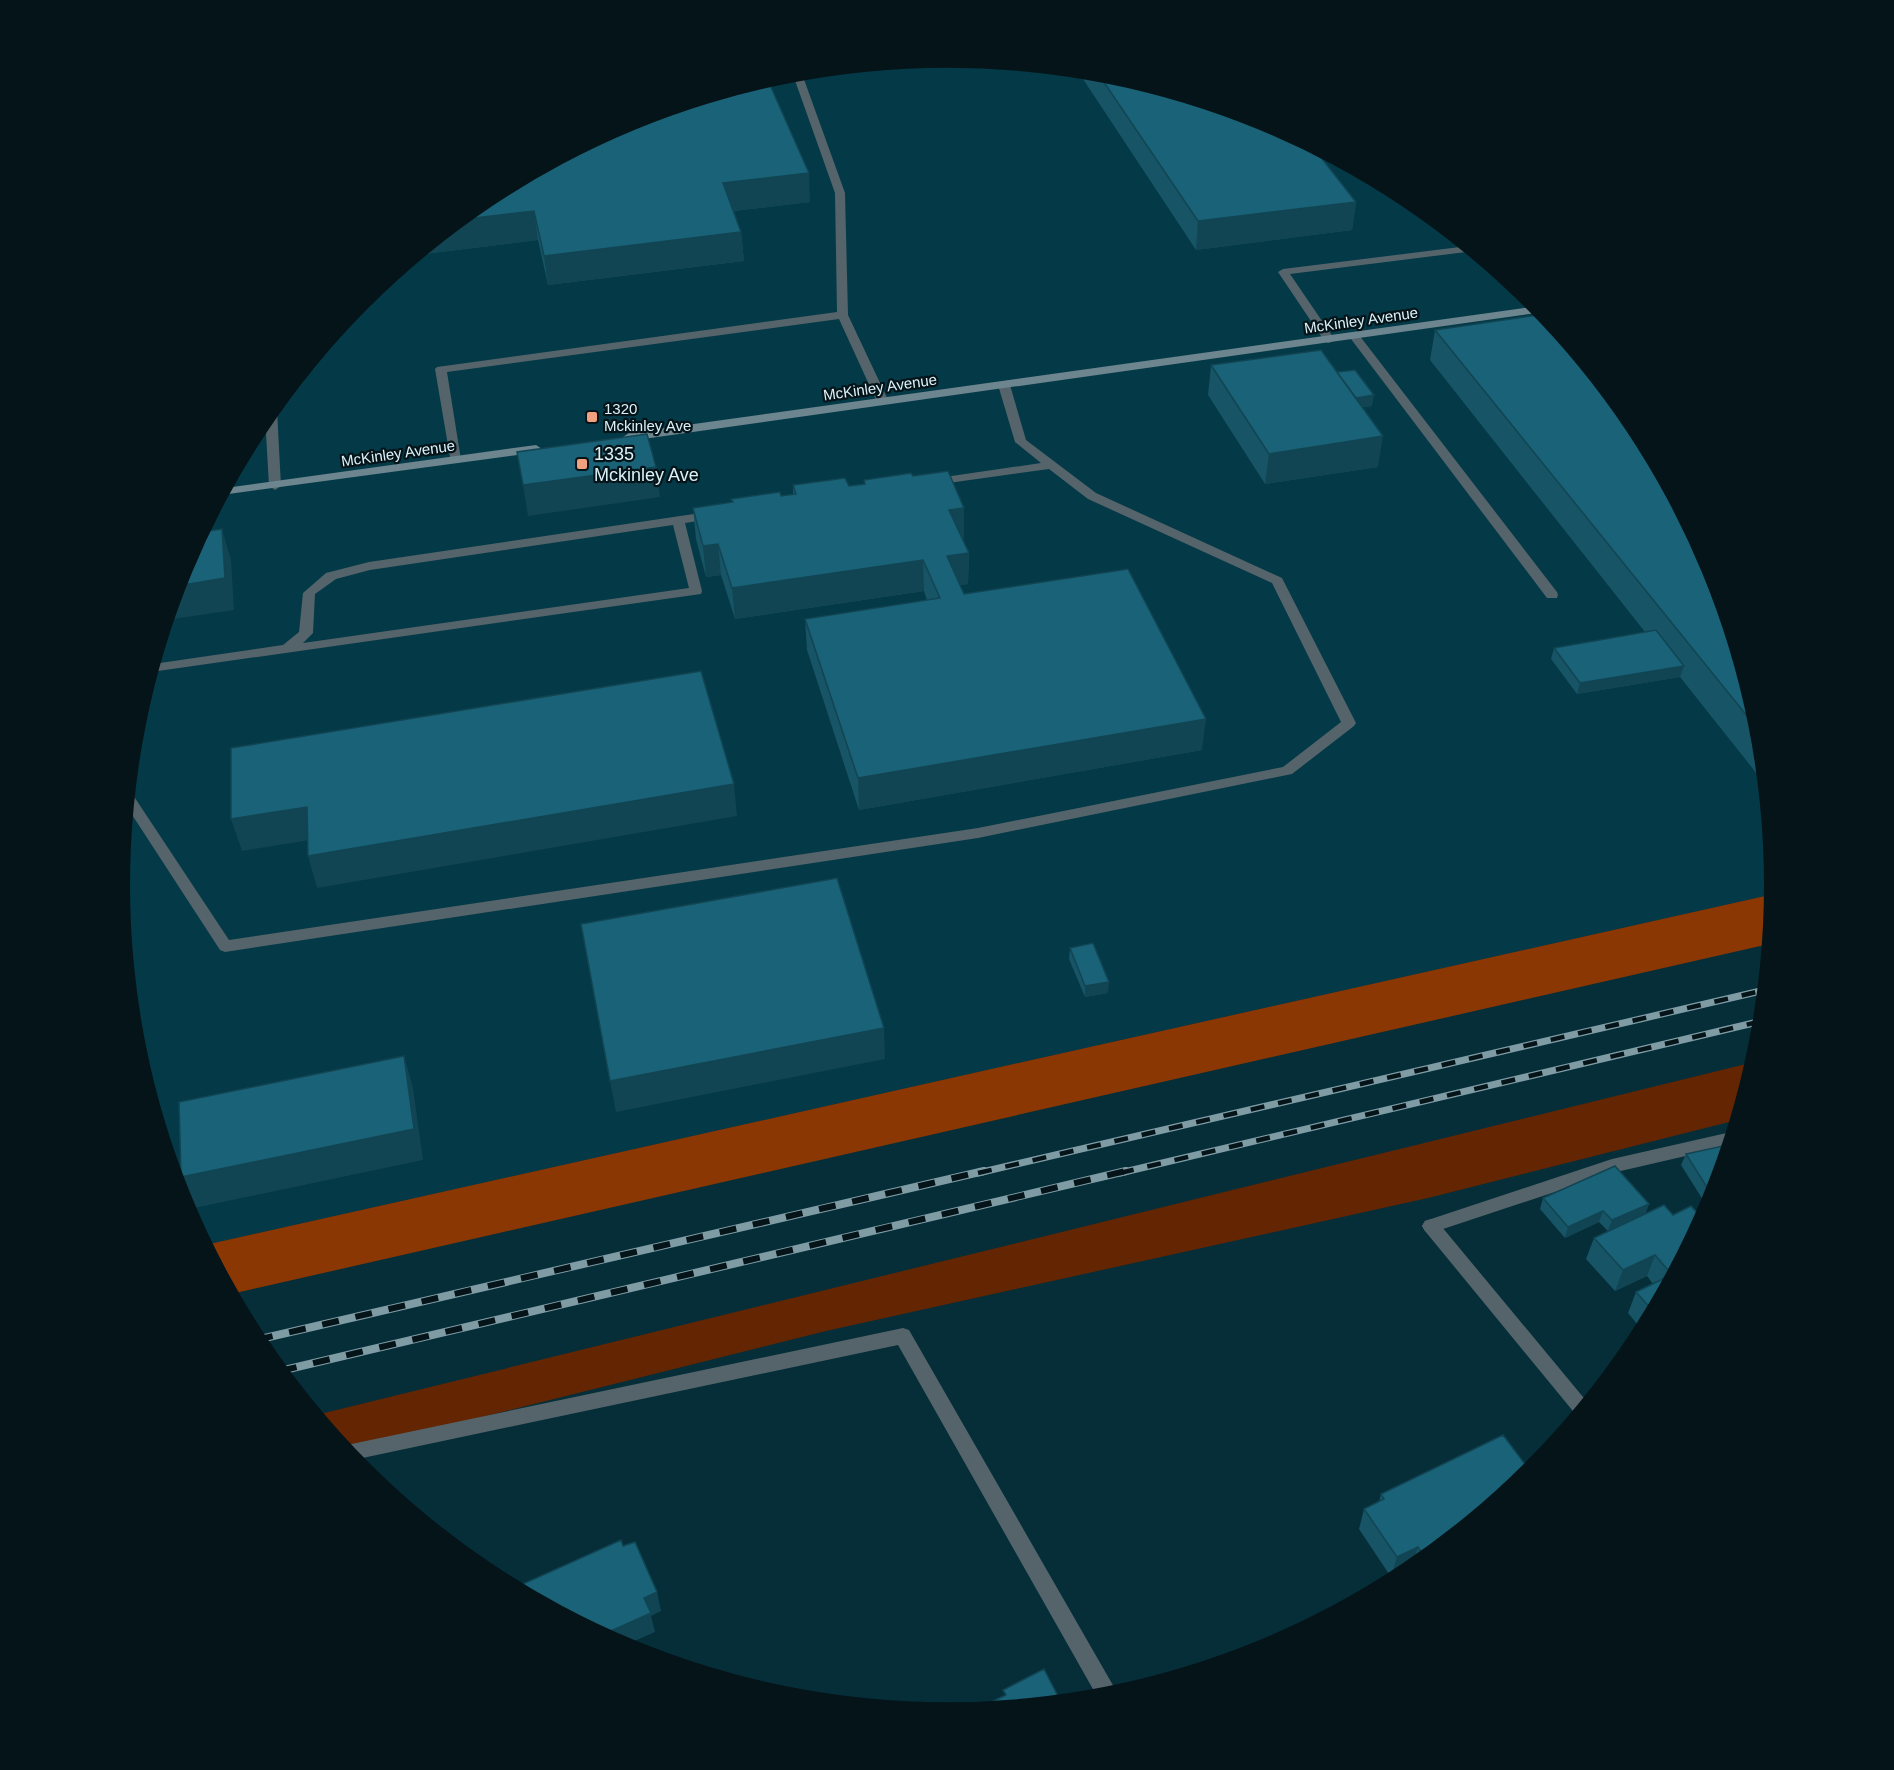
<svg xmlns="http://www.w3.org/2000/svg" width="1894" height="1770" font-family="Helvetica,sans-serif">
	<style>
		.built { fill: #043947 }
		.green { fill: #632502 }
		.forest { fill: #8b3703 }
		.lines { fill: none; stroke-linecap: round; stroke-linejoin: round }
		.lane { fill: #54646a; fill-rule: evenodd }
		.street { fill: #54646a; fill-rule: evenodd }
		.secondary { fill: #6c858e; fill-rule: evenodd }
		.rail-far1-casing { stroke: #7f9ca5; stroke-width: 7 }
		.rail-casing { stroke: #7f9ca5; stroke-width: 8 }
		.rail-far1 { stroke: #051419; stroke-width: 4.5; stroke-dasharray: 14; stroke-linecap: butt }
		.rail { stroke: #051419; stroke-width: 6; stroke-dasharray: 17; stroke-linecap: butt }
		.wall { fill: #165466 }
		.shaded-wall { fill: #124553 }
		.building { fill: #196277; stroke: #124553; stroke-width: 1.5 }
		.poi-dot { fill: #f1a17d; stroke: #051419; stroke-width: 2 }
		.labels { text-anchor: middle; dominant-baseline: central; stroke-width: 4.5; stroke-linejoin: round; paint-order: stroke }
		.far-street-label { font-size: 15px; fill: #dbf0f7; stroke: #051419 }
		.far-poi-label { font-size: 15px; fill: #dbf0f7; stroke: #051419; text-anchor: start }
		.poi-label { font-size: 18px; fill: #dbf0f7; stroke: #051419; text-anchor: start }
	</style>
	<rect width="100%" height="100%" fill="#052e39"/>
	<path class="built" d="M947,57L1109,73L1264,120L1407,197L1533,300L1636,425L1759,724L1774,894L205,1245L182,1202L135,1046L119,885L135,723L182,568L259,425L362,299L487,196L630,120L786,73Z"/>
	<path class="green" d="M1754,1062L1737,1120L1428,1198L826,1331L346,1451L316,1415Z"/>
	<path class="forest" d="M1774,894L1769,944L231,1294L205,1245Z"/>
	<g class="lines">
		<path class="lane" d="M801,71L845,193L848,315L889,402L887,404H879L877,402L839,319L447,372L461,460L459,463H451L435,369L437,367L837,312L835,193L792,72Z
			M1468,246L1474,251L1290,274L1335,340L1329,343L1325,342L1278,272L1283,269Z
			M1355,334L1359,335L1557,592L1558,595L1557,598H1547L1351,339L1349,337Z
			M1004,382L1010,385L1026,440L1096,493L1282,578L1356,723L1354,726L1292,774L978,838L225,952L220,950L127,807L128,793L133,795L229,940L978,828L1283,767L1341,722L1272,583L1088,499L1049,469L927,486V480L931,479L1041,463L1015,442L998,385Z
			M273,407L277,410L281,486L275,490L269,486L265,416Z
			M714,511L720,515L718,518L685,523L702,591L701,594L151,672L153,664L283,645L299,632L303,593L326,573L369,562ZM673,525L689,588L303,643L313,633L315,594L336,579L370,570Z
			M1731,1132L1733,1133L1729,1146L1612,1173L1431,1233L1425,1231L1422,1226L1425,1221L1612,1159Z
			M903,1328L909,1330L1118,1694L1098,1698L898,1345L353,1460L342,1446Z"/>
		<path class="street" d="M1431,1219L1437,1221L1588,1403L1577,1416L1425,1231L1422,1226L1425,1221Z"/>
		<path class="secondary" d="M1538,306L1543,312L629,441L623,437L629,433Z
			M536,445L542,449L540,452L221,495L225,488Z"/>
		<defs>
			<path id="rail-far1" d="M978,1173L1765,990
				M1120,1173L1762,1021"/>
			<path id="rail" d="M256,1340L984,1171
				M280,1371L1126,1171"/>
		</defs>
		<use href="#rail-far1" class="rail-far1-casing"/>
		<use href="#rail" class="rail-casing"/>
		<use href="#rail-far1" class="rail-far1"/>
		<use href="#rail" class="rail"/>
	</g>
	<path class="wall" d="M1081,70L1109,73L1264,120L1334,158L1323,159L1356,202L1352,230L1196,250L1081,76Z
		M487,196L810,202L734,211L741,232L744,261L548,285L538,240L416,255Z
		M1435,330L1759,724L1765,784L1680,677L1577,694L1551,659L1554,648L1645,632L1430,360Z
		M1211,365L1337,372L1372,406L1362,407L1378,467L1265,484L1208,395Z
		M913,476L964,539H962L969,553L968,584L960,585L964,594L1202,750L859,810L807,650L805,619L927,600L924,591L735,619L721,575L706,577L696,539L693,508L732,502L731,499L781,496L793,494V485L849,486L864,484V480Z
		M1070,948L1108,993L1085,997L1069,959Z
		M1727,1151L1703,1200L1681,1165L1686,1154Z
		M1543,1198L1649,1204L1645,1214L1673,1215L1703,1219L1643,1331L1628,1313L1636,1292L1653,1284L1647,1276L1615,1291L1586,1259L1594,1238L1608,1231L1599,1222L1565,1238L1540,1209Z
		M1531,1472L1413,1569L1411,1567L1391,1577L1359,1529L1364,1509L1379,1502L1381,1494Z"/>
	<path class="shaded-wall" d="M1302,140L1334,158L1299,162Z
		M809,173L810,202L725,212L723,183Z
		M1356,202L1352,230L1196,250L1198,221Z
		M534,211L538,240L416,255L458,220Z
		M741,232L744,261L548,285L544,256Z
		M1374,395L1372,406L1344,410L1345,399Z
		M1383,436L1378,467L1265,484L1269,454Z
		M656,467L660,497L528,516L523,485Z
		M964,508V539L949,541V510Z
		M222,529L231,560L234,610L166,620L177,586Z
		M718,544L721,575L706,577L703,546Z
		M969,553L968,584L947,587V556Z
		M923,560L924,591L735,619L732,588Z
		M1684,666L1680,677L1577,694L1580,683Z
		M1206,719L1202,750L859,810L858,778Z
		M734,784L737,816L317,888L308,856Z
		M307,807L316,839L242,851L231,819Z
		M1109,982L1108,993L1085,997V986Z
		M884,1028L885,1059L616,1112L610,1081Z
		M404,1056L413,1088L423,1160L194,1208L181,1177Z
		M1716,1187L1713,1198L1703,1200L1708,1189Z
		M1649,1204L1645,1215L1608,1231L1612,1220Z
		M1603,1211L1599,1222L1565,1238L1568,1227Z
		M1655,1255L1647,1276L1615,1291L1623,1270Z
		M1678,1265L1666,1288L1660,1291L1668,1270Z
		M1418,1547L1411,1567L1391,1577L1397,1557Z
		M1439,1547L1421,1562L1423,1555Z
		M657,1592L661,1611L651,1616L655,1632L623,1646L602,1635L644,1598Z"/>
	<path class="building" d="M1097,72L1109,73L1264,120L1312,146L1356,202L1198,221Z
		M767,78L809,173L723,183L741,232L544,256L534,211L458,220L487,196L630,120Z
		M1545,314L1636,425L1712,568L1759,724L1760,732L1435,330Z
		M1321,350L1383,436L1269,454L1211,365Z
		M1355,370L1374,395L1356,398L1337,372Z
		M647,434L656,467L523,485L517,452Z
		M948,471L964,508L949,510L969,553L947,556L964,594L1128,569L1206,719L858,778L805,619L940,598L923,560L732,588L718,544L703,546L693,508L733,502L731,499L780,492L781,496L796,494L793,485L845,478L849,486L865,484L864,480L911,473L913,476Z
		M222,529L225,578L177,586L182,568L201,532Z
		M1656,630L1684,666L1580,683L1554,648Z
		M701,671L734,784L308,856L307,807L231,819V748Z
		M837,878L884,1028L610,1081L581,924Z
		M1093,943L1109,982L1085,986L1070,948Z
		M404,1056L414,1129L181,1177L179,1102Z
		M1723,1146L1727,1151L1716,1187L1708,1189L1686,1154Z
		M1615,1166L1649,1204L1612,1220L1603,1211L1568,1227L1543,1198Z
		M1664,1205L1673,1215L1691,1206L1703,1219L1678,1265L1668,1270L1655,1255L1623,1270L1594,1238Z
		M1673,1274L1653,1311L1636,1292Z
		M1503,1435L1531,1472L1439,1547L1423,1555L1418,1547L1397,1557L1364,1509L1384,1499L1381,1494Z
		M621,1540L623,1546L635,1542L657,1592L644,1598L651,1613L602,1635L514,1588Z
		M1044,1669L1061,1702L972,1711L1006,1695L1003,1690Z"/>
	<g class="poi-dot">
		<rect x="586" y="411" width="12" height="12" rx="3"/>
		<rect x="576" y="458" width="12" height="12" rx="3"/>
	</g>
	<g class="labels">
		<g class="far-street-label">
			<text transform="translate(1361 320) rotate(-8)">McKinley Avenue</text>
			<text transform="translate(880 387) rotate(-8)">McKinley Avenue</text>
			<text transform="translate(398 453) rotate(-8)">McKinley Avenue</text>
		</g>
		<g class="far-poi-label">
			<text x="604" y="408">1320<tspan x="604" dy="17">Mckinley Ave</tspan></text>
		</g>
		<g class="poi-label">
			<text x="594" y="454">1335<tspan x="594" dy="21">Mckinley Ave</tspan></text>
		</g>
	</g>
	<path d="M0 0H1894V1770H0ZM130 885a817 817 0 1 1 1634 0a817 817 0 1 1-1634 0Z" fill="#051419" fill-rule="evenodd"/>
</svg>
